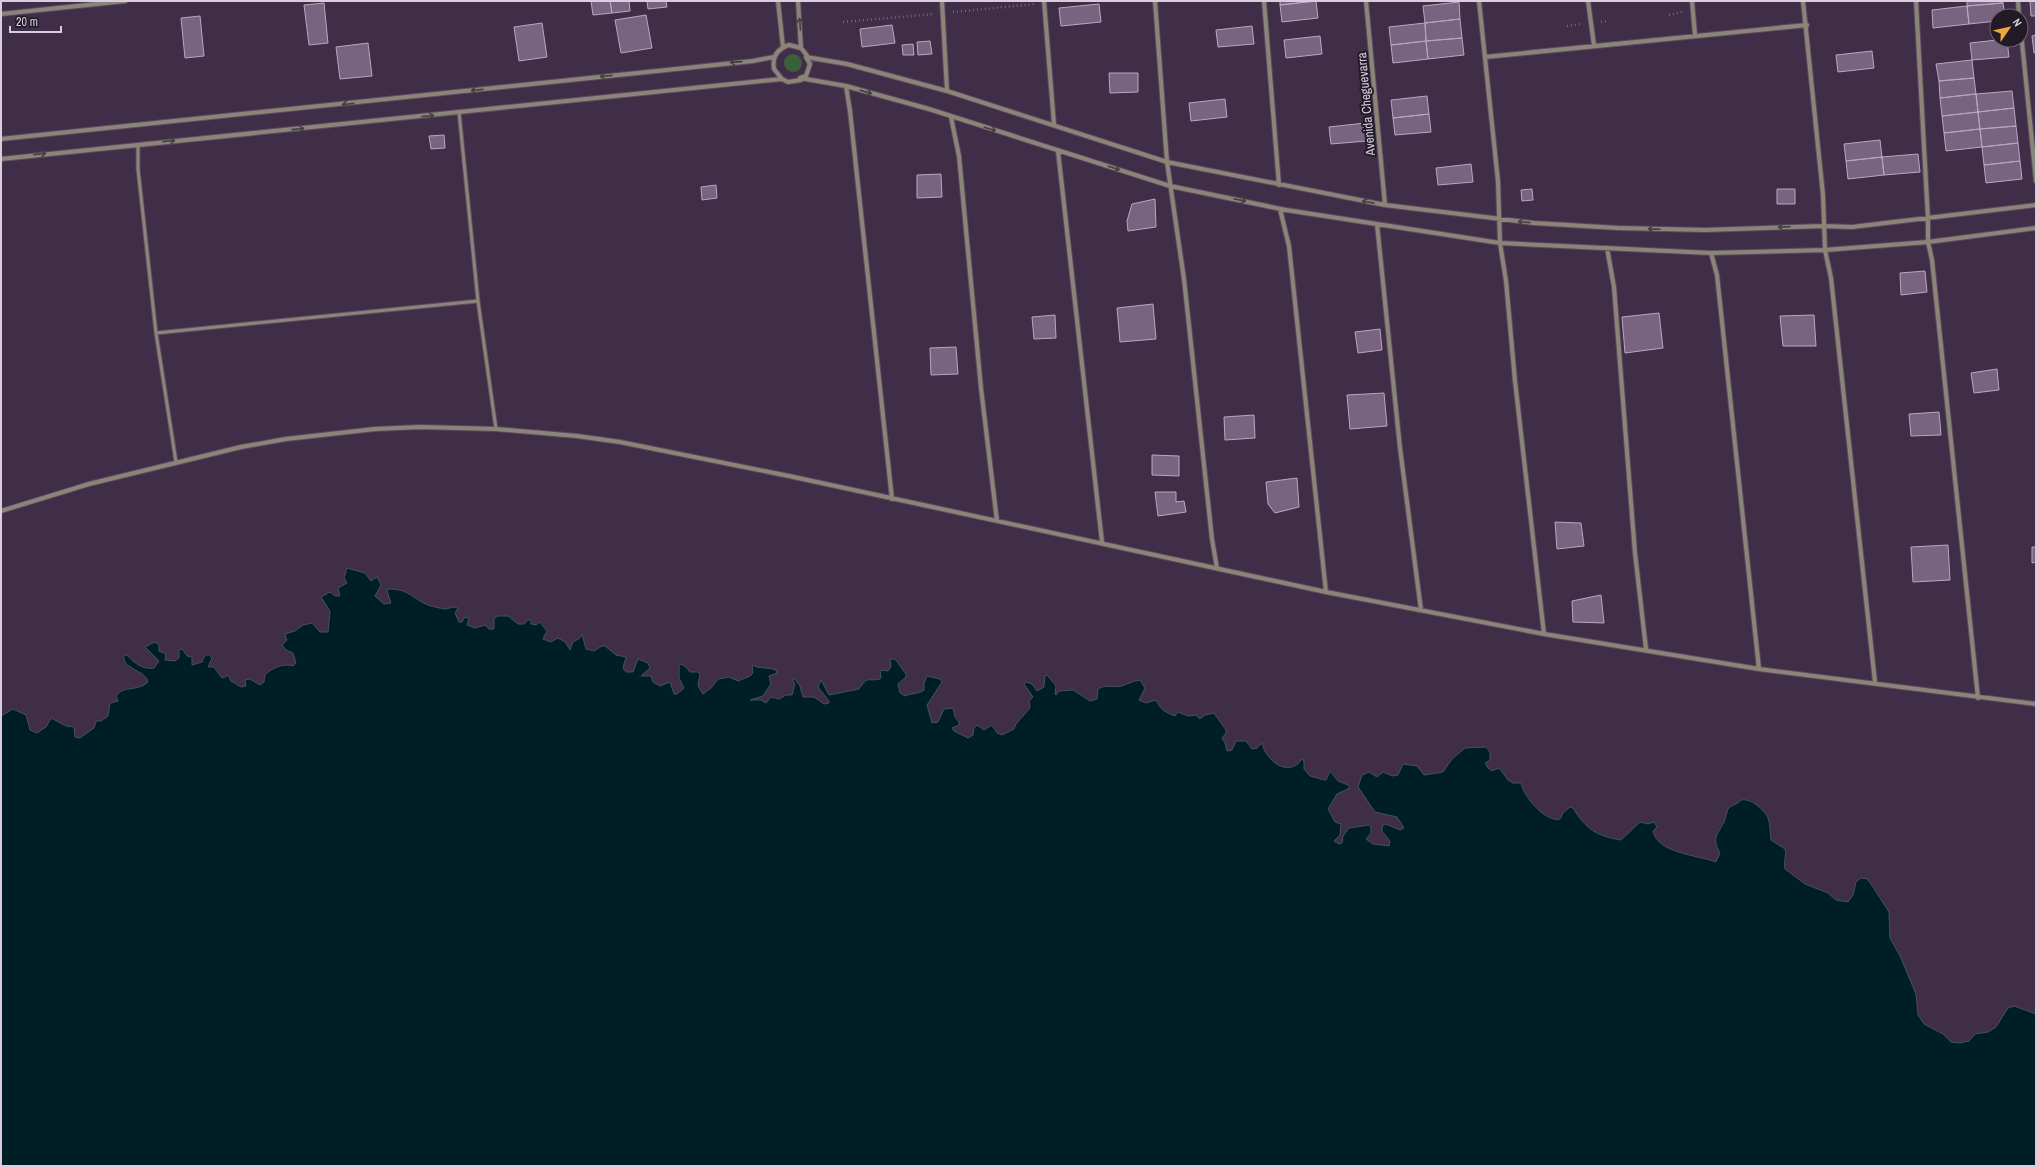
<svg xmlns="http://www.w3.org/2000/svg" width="2037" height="1167" font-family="'Archivo Narrow',sans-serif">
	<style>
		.green { fill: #396037 }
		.water { fill: #001e25; stroke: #41535c }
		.building { fill: #786480; stroke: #bba5c4 }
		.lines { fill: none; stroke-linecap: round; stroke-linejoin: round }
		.lane-casing { stroke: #5c4b63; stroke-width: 5 }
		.street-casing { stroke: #5c4b63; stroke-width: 6 }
		.path { stroke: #75667c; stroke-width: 2.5; stroke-dasharray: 1 3; stroke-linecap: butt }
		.lane { stroke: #8a8576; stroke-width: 3 }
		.street { stroke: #8a8576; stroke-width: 4 }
		.oneway { stroke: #463f42 }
		.labels { text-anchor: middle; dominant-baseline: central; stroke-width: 4; stroke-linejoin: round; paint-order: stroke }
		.street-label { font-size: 13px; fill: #d9cede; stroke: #221a26 }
	</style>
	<rect width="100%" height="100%" fill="#402e48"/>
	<path class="green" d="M784 63a9 9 0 1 1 18 0a9 9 0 1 1-18 0Z"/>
	<path class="water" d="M347,568L365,573L371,581L377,577L381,585L375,596L384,604L391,603L387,591L388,589C410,588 414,601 431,606C435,607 443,609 446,609C451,608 454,606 458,608L455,613L459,622H462L464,618L469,617L467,625L475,628L485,625L489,629H494V619L497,616H508L518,624H524L528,620H531V624L536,625L540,622L547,631L543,639L551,642L558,638L565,642L570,650L573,642L580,638L582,634L586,649L594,651L602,646H605L616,655L626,657L623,668L626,672H633L638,659L648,663L650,668L641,676H651L653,682L660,686L670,682L674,694H677L684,688L679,678V666L681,664L686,667L690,672H698L700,674L698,686L703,694L711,688L718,679L729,677L738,681L750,676L753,673L752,665C759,669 768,667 776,670L777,673L769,676L771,684L763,696L750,700H761L766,703L771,697L779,699L786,695H792L795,684L792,679H795L800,686L803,697H814L824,704L829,703V701L818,687L821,680L829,695L859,689C869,675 866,682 880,679L881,677L880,670L888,671L891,667L890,659H895L906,674V677L898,684L900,693L905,696C911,693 919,694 924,690V683L927,676L940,679L942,682L927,705L932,723L938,722L944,709L953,708L955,717L959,722V725L952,728L954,731L968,738L973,735L974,728L977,725L984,730L992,725L997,733L1002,735L1014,729L1016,724L1030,708L1029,701L1033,697L1024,684L1026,682L1032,684L1037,691L1044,687L1045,676L1047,675L1056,686L1055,694L1056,695L1059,691L1073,690L1090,701L1097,699L1098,689C1105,684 1113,688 1121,686C1128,684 1132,681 1140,680L1145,688L1139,700L1146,703L1156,700C1160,709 1166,713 1175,716L1178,712L1188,716L1196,715L1200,719L1205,715L1214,713L1226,730V733L1222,738L1225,743L1227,751L1232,750L1236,741H1246L1252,749L1257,748L1262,743C1265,760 1289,779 1302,759L1304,761V769L1310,776C1315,777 1322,780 1326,780L1330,771L1338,781L1348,785L1350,788L1337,794L1328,809L1335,822L1341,824L1340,835L1334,841L1339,844L1342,843L1343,836L1349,828L1369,825L1371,827V833L1366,839L1373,844L1389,846L1390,841L1382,831V826L1386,824L1400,830L1404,828L1397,817L1375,812L1358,787L1362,775L1369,772L1377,777L1383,772L1392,776L1398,775L1403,764L1417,766L1424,775L1443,772L1452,759L1465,748L1486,747L1490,752V760L1485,763L1488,768L1492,771L1499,768L1508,780L1513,783H1521C1523,796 1546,823 1560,819L1563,813L1570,807L1573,808C1586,829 1596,836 1621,840L1640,822L1648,824L1654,822L1657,827L1653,831C1657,853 1697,855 1716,862L1720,853C1711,838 1718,834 1724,822C1726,818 1726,813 1728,809C1731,805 1737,805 1741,800C1748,799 1753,802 1758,806C1772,818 1769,823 1771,840L1785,849C1787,856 1783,862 1785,869L1805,884L1828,893L1836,900L1848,902L1853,895L1856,882L1861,878L1867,879L1871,884L1889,912L1890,938L1900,956L1916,994L1918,1015L1924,1024L1943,1034L1951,1042L1960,1043L1969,1041L1975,1034L1988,1032L1996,1027L2008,1008L2014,1006L2036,1014V1166H1V716L13,709L26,715L30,730L37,733L46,727L51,718L66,726L74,727L75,737L80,738L94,728L96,721H101L108,716L110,703L118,701L116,696C123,685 138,692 148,682C146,670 121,669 124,655H127C134,663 143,670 154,668L159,661L145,647L155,642L159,645V651L166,654L165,660L175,661L179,658V650L182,649L187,656L192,657V665L202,662L204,657L208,654L212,658L208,667H214L221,677L224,678L228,675L231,681L241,687L246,686L245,680L250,679L260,685L264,682L265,675C272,668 283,663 293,666L296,663L293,653L286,650L282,645L287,640L285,634L295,631L303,625L312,623L320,632H328L330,611L321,597L330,592L335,596H340L338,588L347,583L344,578Z"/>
	<path class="building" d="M591,1H610L612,13L593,15Z
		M610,1H629L630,11L612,13Z
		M647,1H666L667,7L648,9Z
		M1280,1H1316L1280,5Z
		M1316,1L1318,18L1282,22L1280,5Z
		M1967,1H2003V3L1967,6Z
		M2030,1H2036V16H2031Z
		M1459,2L1460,19L1425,23L1423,6Z
		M324,3L328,43L309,45L304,5Z
		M2003,3L2005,16H1997V21L1969,24L1967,6Z
		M1099,4L1101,22L1061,26L1059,8Z
		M1967,6L1969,24L1933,28L1932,10Z
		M646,15L652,48L621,53L615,20Z
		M200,16L204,56L185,58L181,18Z
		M1460,19L1462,38L1426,41L1425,23Z
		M542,23L547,57L519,61L514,27Z
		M1425,23L1426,41L1391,45L1389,27Z
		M892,25L895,43L862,47L860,29Z
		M1252,26L1254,44L1218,47L1216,30Z
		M2036,35V53H2034L2032,36Z
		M1320,36L1322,54L1286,58L1284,40Z
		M1462,38L1464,55L1428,59L1426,41Z
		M1997,40H2007L2009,57L1972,60L1970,43Z
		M930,41L932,54L918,55L917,42Z
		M1426,41L1428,59L1393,63L1391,45Z
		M368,43L372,76L340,79L336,47Z
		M913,44L914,55H903L902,45Z
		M1872,51L1874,68L1838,72L1836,55Z
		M1972,60L1974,78L1939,81L1936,64Z
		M1109,73H1138V92L1110,93Z
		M1974,78L1976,94L1940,98L1939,81Z
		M2012,91L2014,108L1978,112L1976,94Z
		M1976,94L1978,112L1942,116L1940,98Z
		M1427,96L1429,114L1393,118L1391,100Z
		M1225,99L1227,117L1191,121L1189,103Z
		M2014,108L2016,126L1980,129L1978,112Z
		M1978,112L1980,129L1944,133L1942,116Z
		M1429,114L1431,132L1395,135L1393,118Z
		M1365,123L1367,141L1331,144L1329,127Z
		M2016,126L2018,143L1982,147L1980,129Z
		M1980,129L1982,147L1946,151L1944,133Z
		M444,135L445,148L431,149L429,136Z
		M1880,140L1882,157L1846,161L1844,144Z
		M2018,143L2020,161L1984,165L1982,147Z
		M1918,154L1920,172L1884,175L1882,157Z
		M1882,157L1884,175L1848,179L1846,161Z
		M2020,161L2022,179L1986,183L1984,165Z
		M1471,164L1473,182L1438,185L1436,168Z
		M941,174L942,197L917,198V175Z
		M716,185L717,198L702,200L701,187Z
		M1532,189L1533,200L1522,201L1521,190Z
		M1777,189H1795V204H1777Z
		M1155,199L1156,227L1128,231L1127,221L1132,204Z
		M1925,271L1927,292L1901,295L1900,273Z
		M1153,304L1156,339L1120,342L1117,308Z
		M1659,313L1663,348L1625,353L1622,317Z
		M1055,315L1056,338L1034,339L1032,317Z
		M1814,315L1816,346H1783L1780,316Z
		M1380,329L1382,350L1358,353L1355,332Z
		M956,347L958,374L931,375L930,348Z
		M1997,369L1999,390L1974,393L1971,373Z
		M1384,393L1387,426L1350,429L1347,395Z
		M1939,412L1941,435L1911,436L1909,414Z
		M1254,415L1255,438L1225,440L1224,417Z
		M1152,455L1179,456V476L1152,475Z
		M1297,478L1299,507L1275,513L1268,504L1266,482Z
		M1155,492H1176V502L1184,501L1186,512L1158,516Z
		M1555,522L1581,523L1584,546L1557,549Z
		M1948,545L1950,580L1913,582L1911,547Z
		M2032,547H2036V562L2032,563Z
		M1601,595L1604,623L1573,622L1572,601Z"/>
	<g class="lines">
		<defs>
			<path id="lane" d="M459,112L478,301L496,429
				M138,145V169L156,333L176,462
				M156,333L478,301"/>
			<path id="street" d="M778,1L783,47
				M798,1L801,48
				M942,1L947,91
				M1044,1L1054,124
				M1155,1L1167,162L1184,279L1212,539L1217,568
				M1264,1L1279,185
				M1366,1L1385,205
				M1479,1L1498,181L1500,243L1506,281L1515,381L1544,634
				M1588,1L1594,45
				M1692,1L1695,35
				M1803,1L1823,195L1825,250L1831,278L1875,682
				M1916,1L1928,219V242L1932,260L1978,698
				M2018,1L2019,16
				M1,14L125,1
				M2021,32L2036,181
				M789,45L801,48L809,58L806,57L810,64L806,76L800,78L801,80L788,82L782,79L774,69C772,57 777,49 789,45Z
				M806,57L847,64L947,91L1167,162L1385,205L1534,223L1618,228L1705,230L1823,226L1852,227L2036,205
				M1485,57L1807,25
				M800,78L846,86L929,109L1170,186L1286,210L1500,243L1711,253L1825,250L1928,242L2036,228
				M846,86L850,111L892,499
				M951,117L959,156L981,388L997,521
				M1,139L753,61L774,57
				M1058,151L1102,542
				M1,159L782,79
				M1280,209L1289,246L1326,592
				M1377,224L1400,448L1421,610
				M1607,248L1614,287L1635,553L1646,649
				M1711,253L1717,275L1759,669
				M1,511L89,484L241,447L286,439L375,429L420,427L496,429L577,436L620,442L789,476L1326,592L1544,634L1759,669L2036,704"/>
		</defs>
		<use href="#lane" class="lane-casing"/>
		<use href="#street" class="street-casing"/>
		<path class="path" d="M953,12L1035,4
			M1669,15L1682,12
			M843,22L934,14
			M1601,22L1609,21
			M1567,26L1581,24"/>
		<use href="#lane" class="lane"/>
		<use href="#street" class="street"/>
	</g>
	<defs><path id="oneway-shaft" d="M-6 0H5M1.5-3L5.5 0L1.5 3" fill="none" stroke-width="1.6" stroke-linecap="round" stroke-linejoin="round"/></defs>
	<g class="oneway">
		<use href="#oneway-shaft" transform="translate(800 24) rotate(-94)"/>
		<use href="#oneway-shaft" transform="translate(736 62) rotate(176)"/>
		<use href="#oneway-shaft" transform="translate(606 76) rotate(174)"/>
		<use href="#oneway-shaft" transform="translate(477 90) rotate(174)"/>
		<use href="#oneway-shaft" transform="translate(866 92) rotate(16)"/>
		<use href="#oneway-shaft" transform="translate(348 104) rotate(174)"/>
		<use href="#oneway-shaft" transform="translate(428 116) rotate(-6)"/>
		<use href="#oneway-shaft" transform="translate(298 129) rotate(-6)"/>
		<use href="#oneway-shaft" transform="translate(990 129) rotate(17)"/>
		<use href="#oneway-shaft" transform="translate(169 141) rotate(-6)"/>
		<use href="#oneway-shaft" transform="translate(40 154) rotate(-6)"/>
		<use href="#oneway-shaft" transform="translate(1114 168) rotate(17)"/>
		<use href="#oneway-shaft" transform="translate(1240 200) rotate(11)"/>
		<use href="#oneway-shaft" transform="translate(1368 202) rotate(-169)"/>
		<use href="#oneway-shaft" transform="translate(1524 222) rotate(-174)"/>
		<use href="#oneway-shaft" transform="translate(1784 227) rotate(178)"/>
		<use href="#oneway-shaft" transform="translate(1654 229) rotate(-178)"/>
	</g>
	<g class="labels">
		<g class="street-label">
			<text transform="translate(1366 104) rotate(-95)">Avenida Cheguevarra</text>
		</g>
	</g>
	<rect width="2037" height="1167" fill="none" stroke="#d9cede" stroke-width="4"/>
	<g transform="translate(2009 28) rotate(56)"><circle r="19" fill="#221a26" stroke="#6b6270"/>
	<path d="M0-3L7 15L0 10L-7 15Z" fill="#eea83c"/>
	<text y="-6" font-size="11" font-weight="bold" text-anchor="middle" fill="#d9cede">N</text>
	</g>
	<path d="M10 26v6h51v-6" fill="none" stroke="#d9cede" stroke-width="2"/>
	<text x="16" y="26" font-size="12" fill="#d9cede" stroke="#221a26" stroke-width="3" paint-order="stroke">20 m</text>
</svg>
